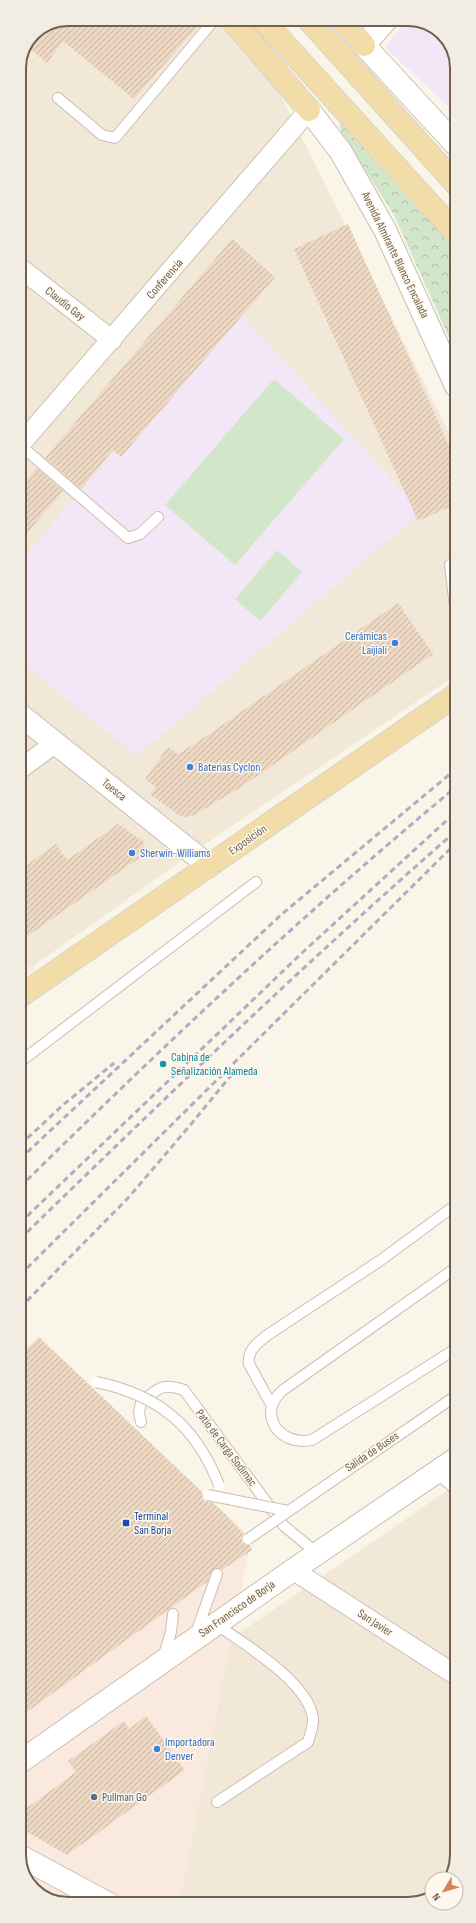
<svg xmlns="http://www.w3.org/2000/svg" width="476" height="1923" font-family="'Sofia Sans Condensed',sans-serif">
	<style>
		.residential { fill: #f1e8d8 }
		.commercial { fill: #f9e9de }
		.education { fill: #f2e6f7 }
		.green { fill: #d2e7c9 }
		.park { fill: url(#park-crowns) }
		.building { fill: url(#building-hatch) }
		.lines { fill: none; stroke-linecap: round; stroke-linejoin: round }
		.service-casing { stroke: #cbbeb0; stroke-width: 12 }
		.minor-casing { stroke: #cbbeb0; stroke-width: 21 }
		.tertiary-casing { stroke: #cbbeb0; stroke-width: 24 }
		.primary-casing { stroke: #d8d2ce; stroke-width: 24 }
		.service { stroke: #fff; stroke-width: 10 }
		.minor { stroke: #fff; stroke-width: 19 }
		.tertiary { stroke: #fff; stroke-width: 22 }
		.primary { stroke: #f2dda9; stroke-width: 22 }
		.rail { stroke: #b9a8c3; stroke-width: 3; stroke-dasharray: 6 4; stroke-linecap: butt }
		.service-bridge-casing { stroke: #cbbeb0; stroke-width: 12; stroke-linecap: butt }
		.service-bridge { stroke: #fff; stroke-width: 10 }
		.shop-dot { fill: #3f7fe0; stroke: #fdf9ef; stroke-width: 1.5 }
		.culture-dot { fill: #0f9aa8; stroke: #fdf9ef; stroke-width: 1.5 }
		.transit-dot { fill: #1a4fb4; stroke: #fdf9ef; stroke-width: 1.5 }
		.service-dot { fill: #5c6f8a; stroke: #fdf9ef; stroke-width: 1.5 }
		.labels { text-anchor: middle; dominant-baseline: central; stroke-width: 3; stroke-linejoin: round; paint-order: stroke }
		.street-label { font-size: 12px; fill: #725f4f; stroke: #fdf9ef }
		.shop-label { font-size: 12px; fill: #366cbe; stroke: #fdf9ef; text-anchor: start }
		.culture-label { font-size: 12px; fill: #0d838f; stroke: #fdf9ef; text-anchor: start }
		.transit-label { font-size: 12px; fill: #164399; stroke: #fdf9ef; text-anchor: start }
		.service-label { font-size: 12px; fill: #4e5e75; stroke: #fdf9ef; text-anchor: start }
		.rim { fill: none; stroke: #725f4f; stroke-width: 2 }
	</style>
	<defs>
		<pattern id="park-crowns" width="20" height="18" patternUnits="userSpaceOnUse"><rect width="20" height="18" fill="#d2e7c9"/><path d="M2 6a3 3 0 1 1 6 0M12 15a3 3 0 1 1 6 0" fill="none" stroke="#afbea6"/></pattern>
		<pattern id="building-hatch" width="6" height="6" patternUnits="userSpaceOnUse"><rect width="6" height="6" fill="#edd8c4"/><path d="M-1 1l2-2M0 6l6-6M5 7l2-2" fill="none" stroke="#c4b2a2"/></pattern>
	</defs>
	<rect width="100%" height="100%" fill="#faf5e9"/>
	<path class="residential" d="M68,19H215L277,88L456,447V675L204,845L19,976V68L34,33Z
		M457,1484V1855L448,1879H432V1894L417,1903L65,1904L36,1892L20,1864V1783Z"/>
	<path class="commercial" d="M19,955L36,969L19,981Z
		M39,1337L251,1538L180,1904H65L36,1892L20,1864V1354Z"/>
	<path class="education" d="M409,19H414L442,33L456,59V114L385,47Z
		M237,309L421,512L137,756L19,661V563Z"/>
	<path class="green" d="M274,379L344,439L235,565L165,505Z
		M277,550L302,572L260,621L235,599Z"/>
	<path class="park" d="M339,122L456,247V353L394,215L342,134Z"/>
	<path class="building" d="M68,19H204L134,99L63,41L47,63L28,47L34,33Z
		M348,224L456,461V504L418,521L294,249Z
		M232,239L275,277L121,457L113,450L81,489L45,458Z
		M37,468L63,491L19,542V488Z
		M398,603L433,654L241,787L194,815L185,817L178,815L150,794L156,787L145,779L168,747L178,754L205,737Z
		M118,824L144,842L142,856L19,942V871L56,844L67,860Z
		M39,1337L202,1492L203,1500L213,1503L222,1511L244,1534L242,1539V1542L250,1545L252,1550L222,1570L219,1568L213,1569L208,1581L20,1717V1355Z
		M146,1716L185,1770L67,1855L20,1828V1813L76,1772L68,1761L124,1721L129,1729Z"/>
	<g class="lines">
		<defs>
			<path id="service" d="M58,98L102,135L115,138L215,19
				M20,445L128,538L140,534L158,517
				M450,565L456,615
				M20,1062L256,882
				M457,1267L283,1390C256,1413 279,1447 312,1440L457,1348
				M272,1406L249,1364C247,1350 257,1344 266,1336L381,1260L457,1204
				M141,1422L139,1413L141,1402C158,1389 162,1382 184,1390L284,1526L317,1553
				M436,1472L457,1491
				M216,1624C244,1644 308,1682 313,1718C314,1725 310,1735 308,1742L217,1802
				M196,1633L217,1574
				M163,1658L171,1632L173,1614"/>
			<path id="minor" d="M19,267L112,340
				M19,446L309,110
				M19,770L55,743
				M293,1570L457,1676"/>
			<path id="tertiary" d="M387,19L364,45L456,145
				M309,110L341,152L385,230L456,386
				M19,714L209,866
				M20,1762L293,1570L457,1458
				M20,1856L109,1904"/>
			<path id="primary" d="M231,19L309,110
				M262,19L456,233
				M308,19L456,184
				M341,19L364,45
				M19,997L456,695"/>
		</defs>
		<use href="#service" class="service-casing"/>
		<use href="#minor" class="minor-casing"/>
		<use href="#tertiary" class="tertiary-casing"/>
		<use href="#primary" class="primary-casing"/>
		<use href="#service" class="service"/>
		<use href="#minor" class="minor"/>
		<use href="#tertiary" class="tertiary"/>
		<use href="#primary" class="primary"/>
		<path class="rail" d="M20,1145L63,1105L114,1063
			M20,1159L282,914L456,769
			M20,1187C161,1048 304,913 456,787
			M20,1223L303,952L456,812
			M20,1239C163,1100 306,962 456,831
			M20,1275L456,843
			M20,1308L129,1197L192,1123L237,1068"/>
		<defs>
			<path id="service-bridge" d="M96,1382C159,1395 196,1426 219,1485
				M208,1495L288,1511
				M248,1539L457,1395"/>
		</defs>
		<use href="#service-bridge" class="service-bridge-casing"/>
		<use href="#service-bridge" class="service-bridge"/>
	</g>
	<g class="shop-dot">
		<circle cx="395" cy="643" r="4"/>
		<circle cx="190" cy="767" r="4"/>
		<circle cx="132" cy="853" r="4"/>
		<circle cx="157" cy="1749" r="4"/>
	</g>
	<circle class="culture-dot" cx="163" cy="1064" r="4"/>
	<rect class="transit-dot" x="122" y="1519" width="8" height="8" rx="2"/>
	<circle class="service-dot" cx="94" cy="1797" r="4"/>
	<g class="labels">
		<g class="street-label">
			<text transform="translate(395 255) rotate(64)">Avenida Almirante Blanco Encalada</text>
			<text transform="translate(165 279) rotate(-49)">Conferencia</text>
			<text transform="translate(65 304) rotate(38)">Claudio Gay</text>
			<text transform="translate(114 790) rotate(39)">Toesca</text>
			<text transform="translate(248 840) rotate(-35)">Exposición</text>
			<text transform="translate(226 1448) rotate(53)">Patio de Carga Sodimac</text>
			<text transform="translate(372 1452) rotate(-34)">Salida de Buses</text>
			<text transform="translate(237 1609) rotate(-35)">San Francisco de Borja</text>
			<text transform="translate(375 1623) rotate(33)">San Javier</text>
		</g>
		<g class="shop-label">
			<text x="387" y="636" text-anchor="end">Cerámicas<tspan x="387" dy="14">Laijiali</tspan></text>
			<text x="198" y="767">Baterias Cyclon</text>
			<text x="140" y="853">Sherwin-Williams</text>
			<text x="165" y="1742">Importadora<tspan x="165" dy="14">Denver</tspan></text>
		</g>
		<g class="culture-label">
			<text x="171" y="1057">Cabina de<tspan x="171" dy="14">Señalización Alameda</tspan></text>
		</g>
		<g class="transit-label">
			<text x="134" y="1516">Terminal<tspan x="134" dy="14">San Borja</tspan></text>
		</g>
		<g class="service-label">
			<text x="102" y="1797">Pullman Go</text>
		</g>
	</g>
	<path d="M0 0H476V1923H0ZM68 26H408A42 42 0 0 1 450 68V1855A42 42 0 0 1 408 1897H68A42 42 0 0 1 26 1855V68A42 42 0 0 1 68 26Z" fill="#f2ede2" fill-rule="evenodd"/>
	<path class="rim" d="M68 26H408A42 42 0 0 1 450 68V1855A42 42 0 0 1 408 1897H68A42 42 0 0 1 26 1855V68A42 42 0 0 1 68 26Z"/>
	<g transform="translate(444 1891) rotate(232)"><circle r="19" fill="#fdf9ef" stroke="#c5bbaf"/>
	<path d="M0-3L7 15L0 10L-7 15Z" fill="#d7835c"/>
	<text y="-6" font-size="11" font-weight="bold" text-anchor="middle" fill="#725f4f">N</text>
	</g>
</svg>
